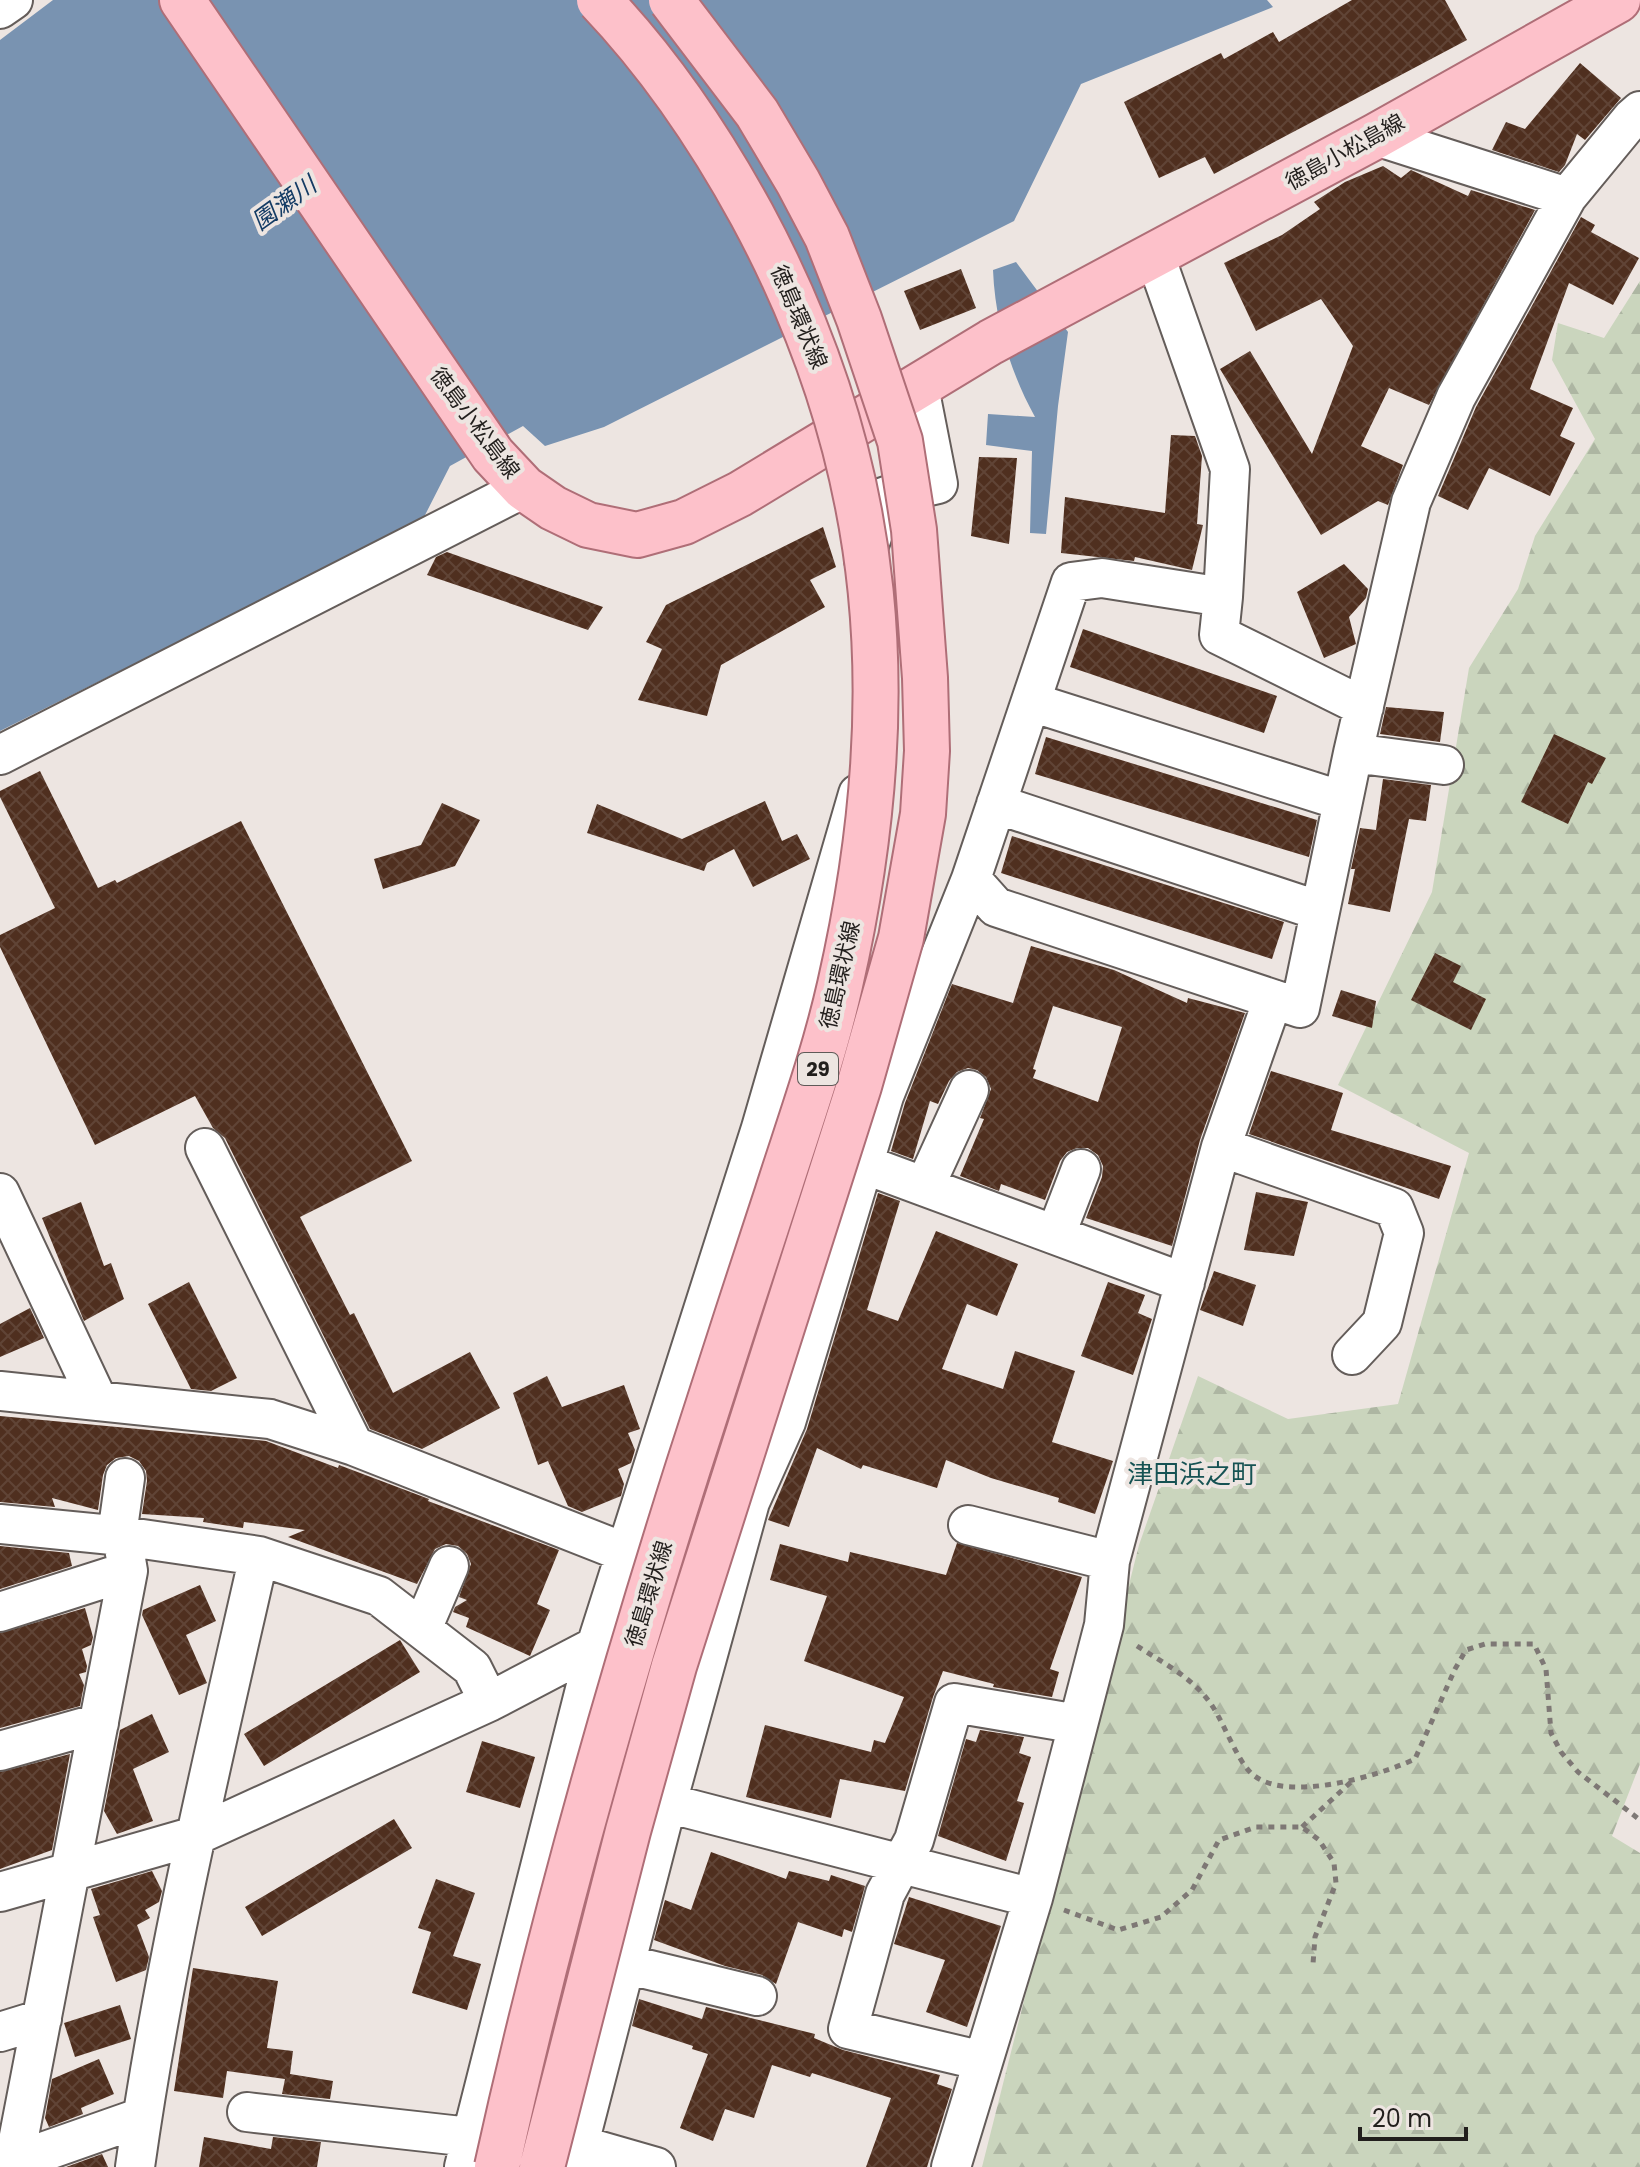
<svg xmlns="http://www.w3.org/2000/svg" width="1640" height="2167" font-family="Poppins,'Noto Sans JP',sans-serif">
	<style>
		.forest { fill: url(#forest-firs) }
		.water { fill: #7993b1 }
		.building { fill: url(#building-cross-hatch); fill-rule: evenodd }
		.lines { fill: none; stroke-linecap: round; stroke-linejoin: round }
		.minor-casing { stroke: #645d5a; stroke-width: 42 }
		.major-casing { stroke: #af6e77; stroke-width: 48 }
		.path { stroke: #7e7875; stroke-width: 5; stroke-dasharray: 6 6; stroke-linecap: butt }
		.minor { stroke: #fff; stroke-width: 38 }
		.major { stroke: #fdc1ca; stroke-width: 44 }
		.major-bridge-casing { stroke: #af6e77; stroke-width: 48; stroke-linecap: butt }
		.major-bridge { stroke: #fdc1ca; stroke-width: 44 }
		.labels { text-anchor: middle; dominant-baseline: central; stroke-width: 8; stroke-linejoin: round; paint-order: stroke }
		.shield { fill: #ede5e1; stroke: #5f5a58; stroke-width: 2 }
		.shield-label { font-size: 20px; font-weight: bold; fill: #221f1d }
		.street-label { font-size: 22px; fill: #221f1d; stroke: #ede5e1 }
		.water-label { font-size: 24px; font-style: italic; fill: #133b64; stroke: #ede5e1 }
		.quarter-label { font-size: 26px; fill: #165253; stroke: #ede5e1 }
	</style>
	<defs>
		<pattern id="forest-firs" width="22" height="20" patternUnits="userSpaceOnUse" patternTransform="scale(2)"><rect width="22" height="20" fill="#cad5bd"/><path d="M5 1l3.5 6h-7zM16 11l3.5 6h-7z" fill="#adb6a2"/></pattern>
		<pattern id="building-cross-hatch" width="8" height="8" patternUnits="userSpaceOnUse" patternTransform="scale(2)"><rect width="8" height="8" fill="#4f2f1f"/><path d="M0 0l8 8M0 8l8-8" fill="none" stroke="#604436"/></pattern>
	</defs>
	<rect width="100%" height="100%" fill="#ede5e1"/>
	<path class="forest" d="M1640,281V1764L1612,1836L1640,1853V2167H982L1139,1545L1198,1376L1288,1419L1398,1404L1469,1153L1338,1085L1432,892L1469,668L1518,589L1535,536L1595,439L1552,360L1558,323L1604,338Z"/>
	<path class="water" d="M53,0H1267L1273,7L1081,84L1014,221L604,427L545,446L523,426L450,466L423,519L0,731V40Z
		M1016,262L1068,332L1058,406L1046,534L1030,533L1032,451L986,445L988,414L1035,417C1010,372 995,321 993,270Z"/>
	<path class="building" d="M1352,0H1445L1467,40L1214,174L1205,157L1159,178L1124,102L1221,53L1224,59L1273,32L1279,42Z
		M1580,63L1621,98L1585,140L1577,134L1565,165L1559,172L1492,150L1506,122L1525,129Z
		M1383,166L1401,178L1411,170L1468,196L1471,190L1535,210L1429,405L1389,388L1361,446L1403,465L1388,505L1378,501L1321,535L1220,369L1250,351L1312,454L1353,346L1321,299L1256,331L1224,263L1282,235L1320,209L1314,202L1345,182Z
		M1581,217L1595,225L1591,232L1639,258L1613,305L1569,283L1530,389L1573,408L1560,436L1575,443L1550,496L1489,468L1468,510L1438,496L1476,407Z
		M961,269L976,308L920,330L904,291Z
		M1171,435L1195,436L1202,456L1197,524L1203,525L1192,570L1135,557L1134,561L1061,553L1065,497L1165,513Z
		M979,457L1017,458L1009,544L971,536Z
		M823,527L836,567L810,580L825,607L721,665L707,716L638,700L662,649L646,642L666,605Z
		M447,552L603,607L588,630L427,575L436,557Z
		M1344,564L1368,589L1366,598L1349,617L1356,644L1324,658L1297,592Z
		M1083,629L1277,696L1264,733L1070,667Z
		M1386,707L1444,712L1440,742L1380,734Z
		M1554,734L1606,758L1592,784L1588,782L1568,824L1521,802Z
		M1046,737L1317,820L1309,857L1035,774Z
		M40,771L98,888L115,880L117,883L241,821L412,1161L300,1217L350,1315L354,1313L393,1393L470,1352L500,1408L422,1449L370,1429L225,1138L213,1128L195,1096L95,1145L0,947V935L55,908L0,797V791Z
		M1383,779L1431,785L1426,821L1409,819L1390,912L1348,904L1355,869H1351L1360,828L1376,830Z
		M765,801L782,841L797,834L810,859L753,887L734,849L707,863L704,871L587,833L597,804L682,839Z
		M442,803L480,820L455,866L383,889L374,859L421,845Z
		M1012,836L1284,922L1272,959L1001,873Z
		M1031,946L1114,970L1187,1003L1188,998L1245,1013L1200,1140L1172,1246L1086,1218L1102,1177L1103,1166L1098,1155L1088,1148H1077L1067,1152L1060,1161L1045,1200L1001,1184L999,1191L960,1176L984,1119L980,1118L991,1089L986,1077L977,1070L968,1068L957,1072L949,1081L938,1104L930,1101L913,1159L891,1151L905,1103L952,984L1013,1003ZM1053,1006L1122,1027L1098,1102L1033,1078L1036,1070L1033,1069Z
		M1435,953L1461,966L1453,982L1486,999L1471,1030L1411,1000Z
		M1341,990L1376,1001L1372,1028L1332,1016Z
		M1271,1071L1343,1093L1331,1130L1451,1166L1439,1199L1249,1134Z
		M1256,1192L1308,1202L1294,1256L1244,1250Z
		M878,1193L900,1201L867,1310L898,1321L936,1231L1018,1264L997,1316L967,1304L942,1369L1003,1389L1015,1351L1075,1371L1052,1442L1113,1461L1095,1514L1058,1502L1059,1498L991,1478L946,1460L937,1488L863,1465L861,1469L817,1448L789,1527L768,1520L807,1429Z
		M81,1202L104,1266L111,1263L124,1299L84,1321L42,1218Z
		M1214,1271L1256,1285L1243,1326L1200,1310Z
		M189,1282L237,1378L211,1391L191,1389L148,1304Z
		M1108,1282L1145,1295L1138,1313L1152,1319L1133,1375L1081,1356Z
		M30,1308L44,1338L0,1357V1324Z
		M547,1376L562,1407L624,1385L640,1429L628,1433L635,1450L631,1463L618,1469L624,1484L621,1496L582,1512L568,1506L548,1461L538,1465L513,1393Z
		M0,1416L266,1441L338,1468L339,1465L429,1499L428,1501L559,1550L537,1604L550,1610L530,1656L466,1627L469,1618L453,1612L455,1607L467,1600L459,1597L471,1564L467,1554L458,1546L446,1544L435,1549L417,1584L288,1537L305,1530L244,1522L243,1528L203,1522L204,1518L142,1514L147,1481L146,1471L139,1461L129,1456L116,1458L107,1465L103,1475L98,1510L52,1498L55,1507L0,1502Z
		M957,1543L1082,1577L1050,1669L1059,1672L1052,1697L993,1687L994,1684L943,1671L933,1697L905,1791L840,1779L831,1818L746,1797L765,1725L871,1752L874,1740L885,1743L904,1697L804,1661L827,1596L770,1580L780,1544L848,1562L850,1552L946,1575Z
		M0,1546L69,1553L72,1566L0,1589Z
		M200,1585L216,1621L186,1635L207,1683L179,1695L142,1615L143,1610Z
		M85,1608L93,1637L91,1645L82,1649L87,1666L86,1672L79,1674L84,1685L80,1706L0,1728V1633Z
		M400,1640L420,1672L264,1766L244,1734Z
		M152,1714L169,1752L133,1769L153,1821L117,1834L104,1811L120,1730Z
		M980,1730L1024,1737L1019,1753L1031,1757L1017,1801L1024,1803L1006,1861L938,1836L966,1739L976,1742Z
		M482,1741L535,1757L520,1808L466,1792Z
		M70,1754L52,1850L0,1869V1772Z
		M394,1819L412,1848L262,1936L245,1907Z
		M711,1852L786,1879L789,1871L829,1881L831,1875L865,1886L852,1932L844,1929L842,1937L798,1922L776,1984L762,1975L725,1966L654,1940L665,1900L691,1910Z
		M152,1871L162,1891L159,1902L145,1910L150,1918L137,1925L149,1957L146,1970L116,1982L93,1917L100,1915L91,1889Z
		M436,1879L475,1893L453,1956L481,1964L467,2010L412,1993L431,1932L418,1928Z
		M909,1897L1001,1926L967,2027L926,2012L945,1960L894,1944Z
		M193,1968L278,1981L267,2048L293,2051L290,2074L333,2081L330,2099L282,2094L285,2079L227,2071L223,2098L174,2091Z
		M639,1999L702,2019L706,2007L815,2034L814,2038L843,2050L940,2075L937,2084L952,2089L927,2167H866L891,2098L812,2073L810,2077L772,2065L754,2118L725,2109L713,2141L680,2128L708,2054L692,2049L693,2046L632,2026Z
		M120,2005L131,2039L75,2057L64,2023Z
		M99,2059L114,2094L81,2108L83,2114L49,2127L45,2118L52,2079Z
		M204,2137L271,2149L273,2137L321,2142L317,2167H199Z
		M102,2154L108,2167H66Z"/>
	<g class="lines">
		<defs>
			<path id="minor" d="M0,9L13,0
				M1376,136L1567,197
				M1155,256L1230,469L1223,597L1102,578L1071,582L971,879L996,907L1300,1008L1353,753L1411,502L1456,397L1567,197L1632,118L1640,111
				M864,560L886,496L938,484L919,387
				M1223,597L1219,635L1364,707
				M1031,702L1343,801
				M1353,753L1444,765
				M0,755L524,488
				M996,804L1320,911
				M1221,1147L1394,1208L1404,1233L1382,1323L1352,1355
				M205,1148L354,1446
				M839,1155L1185,1283
				M925,1186L969,1090
				M0,1193L98,1401
				M1056,1234L1081,1169
				M0,1391L270,1419L354,1446L626,1553L724,1587
				M0,1524L122,1536L259,1556L379,1596L472,1668L489,1702
				M968,1525L1110,1561
				M117,1535L125,1478
				M0,1612L128,1571
				M422,1629L449,1566
				M0,1751L99,1723
				M562,1782L667,1803L1033,1898
				M0,1892L195,1836L489,1702L596,1646
				M625,1964L757,1996
				M0,2032L42,2019
				M983,2061L848,2029L885,1894L914,1840L954,1703L1078,1724
				M247,2112L470,2137
				M555,2138L656,2167
				M0,2167L142,2117
				M13,2167L128,1571L122,1536
				M135,2167C164,1961 213,1758 259,1556
				M464,2167L596,1646L761,1128L858,794
				M573,2167L667,1803L750,1502L786,1422L884,1096L971,879
				M951,2167L1033,1898L1104,1625L1110,1561L1221,1147L1273,999"/>
			<path id="major" d="M182,0L493,455L524,488L553,508L588,525L637,535L684,522L740,494L991,342L1376,136L1618,0"/>
		</defs>
		<use href="#minor" class="minor-casing"/>
		<use href="#major" class="major-casing"/>
		<path class="path" d="M1137,1646C1165,1664 1195,1679 1213,1707C1224,1724 1237,1759 1250,1772C1282,1805 1379,1776 1415,1759L1455,1669L1466,1650L1485,1644H1534L1546,1669L1551,1733L1561,1752L1578,1772L1640,1820
			M1302,1827L1351,1782
			M1064,1910L1118,1930L1161,1917L1192,1890L1219,1840L1256,1827H1302L1319,1840L1334,1863L1336,1883L1315,1937L1313,1964"/>
		<use href="#minor" class="minor"/>
		<use href="#major" class="major"/>
		<defs>
			<path id="major-bridge" d="M497,2167C549,1931 615,1698 688,1468C717,1377 747,1285 777,1194C799,1125 824,1056 840,985C903,709 888,467 752,215C710,138 660,64 599,0
				M542,2167L628,1831L674,1666L859,1086L901,938L923,814L927,751L925,678L914,530L900,441L859,319L827,237L798,182L757,113L671,0"/>
		</defs>
		<use href="#major-bridge" class="major-bridge-casing"/>
		<use href="#major-bridge" class="major-bridge"/>
	</g>
	<g class="labels">
		<rect class="shield" x="798" y="1053" width="40" height="32" rx="6"/>
		<g class="shield-label">
			<text x="818" y="1069">29</text>
		</g>
		<g class="street-label">
			<text transform="translate(1345 152) rotate(-29)">徳島小松島線</text>
			<text transform="translate(799 317) rotate(67)">徳島環状線</text>
			<text transform="translate(475 423) rotate(53)">徳島小松島線</text>
			<text transform="translate(840 975) rotate(-77)">徳島環状線</text>
			<text transform="translate(649 1594) rotate(-73)">徳島環状線</text>
		</g>
		<g class="water-label">
			<text transform="translate(284 203) rotate(-36)">園瀬川</text>
		</g>
		<g class="quarter-label">
			<text x="1192" y="1474">津田浜之町</text>
		</g>
	</g>
	<path d="M1360 2127v12h106v-12" fill="none" stroke="#221f1d" stroke-width="4"/>
	<text x="1372" y="2127" font-size="24" fill="#221f1d" stroke="#ede5e1" stroke-width="6" paint-order="stroke">20 m</text>
</svg>
